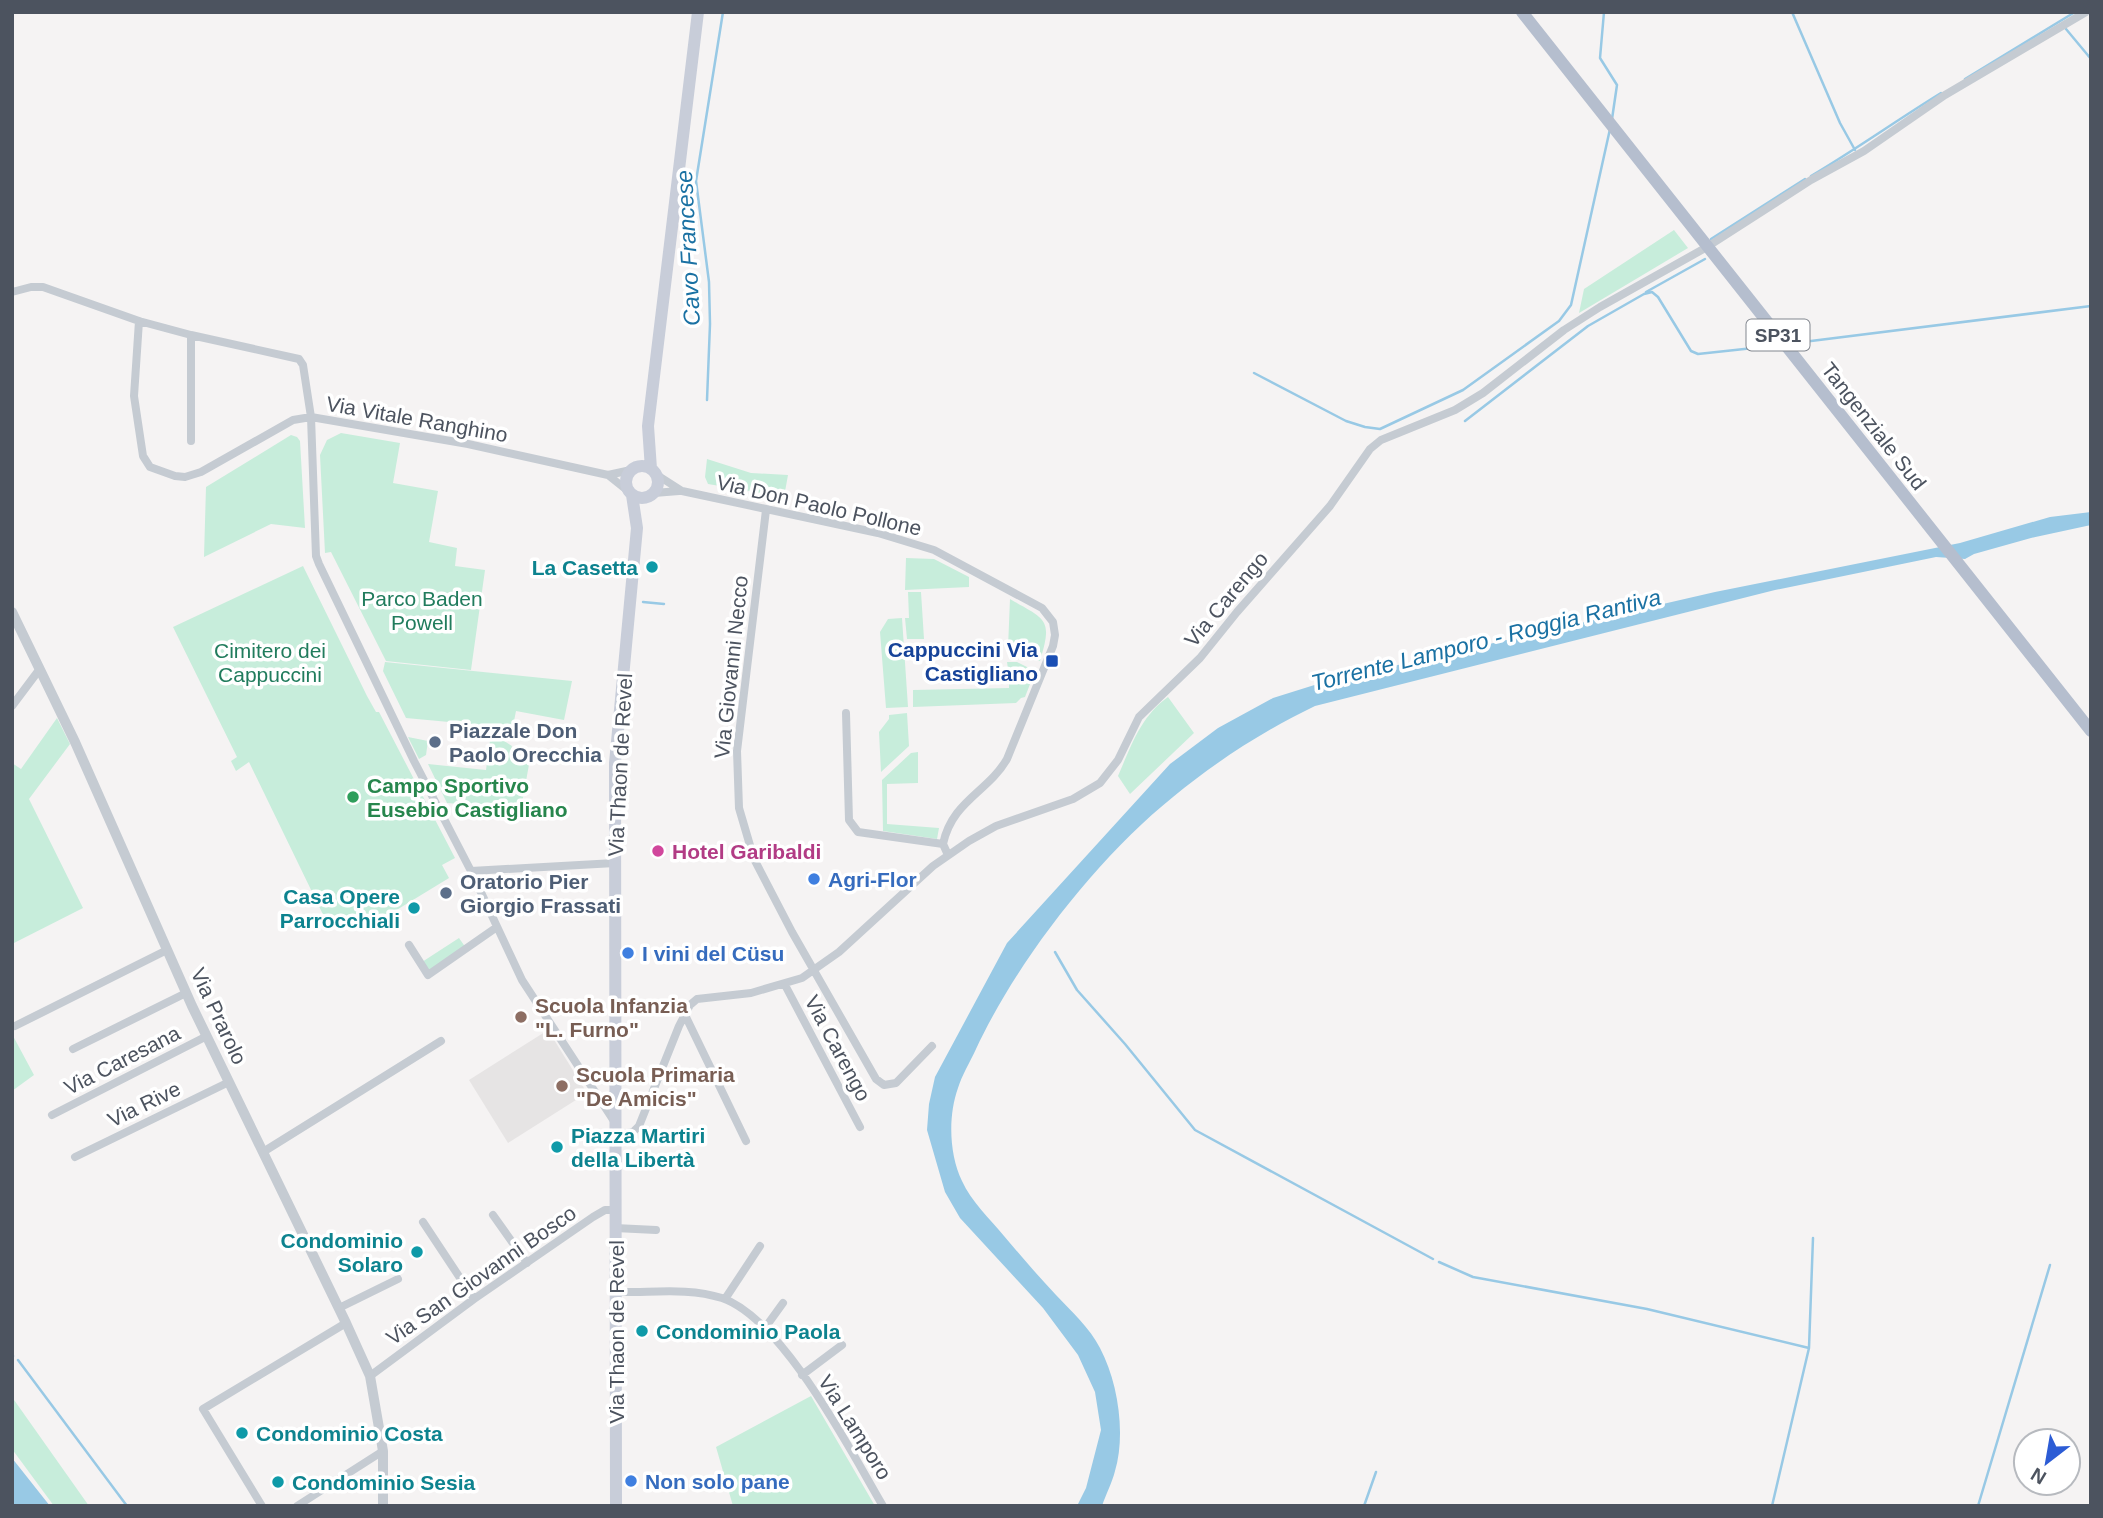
<svg xmlns="http://www.w3.org/2000/svg" width="2103" height="1518" font-family="Helvetica,sans-serif">
	<style>
		.education { fill: #e6e4e4 }
		.green { fill: #c7eddb }
		.water { fill: #98c9e5 }
		.lines { fill: none; stroke-linecap: round; stroke-linejoin: round }
		.stream { stroke: #98c9e5; stroke-width: 2.5 }
		.minor { stroke: #c5cbd2; stroke-width: 8 }
		.tertiary { stroke: #c5cbd2; stroke-width: 10 }
		.secondary { stroke: #c8cdd9; stroke-width: 12 }
		.primary { stroke: #b5bece; stroke-width: 12 }
		.culture-dot { fill: #0f9aa8; stroke: #fff; stroke-width: 2.5 }
		.transit-dot { fill: #1a4fb4; stroke: #fff; stroke-width: 2.5 }
		.service-dot { fill: #5c6f8a; stroke: #fff; stroke-width: 2.5 }
		.leisure-dot { fill: #2e9e5b; stroke: #fff; stroke-width: 2.5 }
		.hotel-dot { fill: #d1479c; stroke: #fff; stroke-width: 2.5 }
		.shop-dot { fill: #3f7fe0; stroke: #fff; stroke-width: 2.5 }
		.education-dot { fill: #8d6e63; stroke: #fff; stroke-width: 2.5 }
		.labels { text-anchor: middle; dominant-baseline: central; stroke-width: 7; stroke-linejoin: round; paint-order: stroke }
		.shield { fill: #fff; stroke: #82878f; stroke-width: 2 }
		.shield-label { font-size: 19px; font-weight: bold; fill: #4c535f }
		.street-label { font-size: 21px; fill: #4c535f; stroke: #fff }
		.culture-label { font-size: 21px; font-weight: bold; fill: #0d838f; stroke: #fff; text-anchor: start }
		.park-label { font-size: 21px; fill: #217c5d; stroke: #fff }
		.transit-label { font-size: 21px; font-weight: bold; fill: #164399; stroke: #fff; text-anchor: end }
		.service-label { font-size: 21px; font-weight: bold; fill: #4e5e75; stroke: #fff; text-anchor: start }
		.leisure-label { font-size: 21px; font-weight: bold; fill: #27864d; stroke: #fff; text-anchor: start }
		.hotel-label { font-size: 21px; font-weight: bold; fill: #b23c85; stroke: #fff; text-anchor: start }
		.shop-label { font-size: 21px; font-weight: bold; fill: #366cbe; stroke: #fff; text-anchor: start }
		.education-label { font-size: 21px; font-weight: bold; fill: #785e54; stroke: #fff; text-anchor: start }
		.water-label { font-size: 23px; font-style: italic; fill: #1a71a3; stroke: #fff }
	</style>
	<rect width="100%" height="100%" fill="#f5f3f3"/>
	<path class="education" d="M548,1030L587,1093L508,1143L469,1080Z"/>
	<path class="green" d="M1674,230L1688,248L1579,313L1584,289Z
		M341,433L400,443L393,483L438,491L429,542L457,548L455,566L485,570L471,670L386,661L331,552L325,553L320,455L327,440Z
		M291,435L297,437L300,441L305,528L271,524L204,557L206,487Z
		M707,459L751,473L788,475L784,497L708,484L705,477Z
		M906,558L934,559L969,577V587L905,590Z
		M303,566L367,696L376,712H379L455,858L442,865L449,878L390,914L330,929L249,762L236,771L231,761L237,757L173,627Z
		M908,592H921L924,639H907L905,618H909Z
		M1010,599C1046,620 1053,618 1040,661L1008,648Z
		M902,618L908,707L886,708L880,632L888,619Z
		M385,662L572,681L564,720L516,711L513,726H505L499,730L498,737L512,746L510,754L530,759L521,809L447,803L428,764L486,770L492,726L406,718L383,671Z
		M1007,662H1017L1035,671L1033,676H1009Z
		M1009,679H1032L1025,697L1021,698L1016,703L913,707V690L1009,688Z
		M1168,697L1194,733L1130,794L1118,776C1131,746 1141,716 1168,697Z
		M907,713L909,746L881,772L879,732L889,719V715Z
		M57,718L70,744L29,799L83,908L12,944V763L21,769Z
		M408,737L428,741L426,755L419,759Z
		M918,752V783L887,784V824L939,828L937,839L883,831L882,780L911,753Z
		M459,938L466,948L428,972L422,962Z
		M12,1034L34,1075L12,1091Z
		M811,1396L875,1506H733L716,1447Z
		M12,1397L89,1506H54L12,1449Z"/>
	<path class="water" d="M2091,512V525L2031,538L1974,554L1965,559L1936,557L1775,590L1315,706C1263,731 1217,761 1173,797C1097,858 1017,961 976,1049C970,1062 962,1075 958,1088C948,1116 949,1154 962,1181C971,1201 990,1219 1004,1236C1021,1256 1038,1276 1056,1295C1071,1311 1090,1328 1100,1348C1118,1382 1126,1434 1115,1471C1112,1483 1106,1494 1102,1506H1077L1086,1488L1101,1430L1095,1392L1078,1355L1043,1308L960,1218L945,1192L927,1130L929,1104L935,1077L1007,943L1170,764L1218,728L1273,698L1324,682L1715,592L1960,543L2050,517Z
		M12,1458L50,1506H12Z"/>
	<g class="lines">
		<path class="stream" d="M1604,12L1600,58L1617,85L1612,119
			M1792,12L1840,123L1855,150
			M2066,29L2091,59
			M1965,79L2075,12
			M1811,176C1855,150 1897,120 1941,93
			M1711,239L1805,179
			M1646,292L1705,259
			M1795,343L2091,306
			M1254,373L1346,421L1365,427L1380,429L1463,390L1559,321L1571,305L1610,129
			M707,400L710,324L709,282L696,181L723,12
			M1465,421L1588,326L1644,294L1652,292L1658,297L1691,351L1698,354L1772,346
			M643,602L664,604
			M1055,952L1077,990L1125,1044L1195,1130L1433,1259
			M1439,1262L1473,1277L1647,1309L1809,1348
			M12,1355L13,1356
			M18,1360L127,1506
			M1364,1506L1376,1472
			M1772,1506L1809,1348L1813,1238
			M1978,1506L2050,1265"/>
		<path class="minor" d="M12,292L31,287H43L139,321L191,335L299,359L303,365L311,417L316,556L319,564L414,761L471,871L522,980L614,1121
			M139,321L134,396L143,456L150,467L175,476L185,477L201,472L293,420L311,417L468,444L599,473L608,475L628,491
			M191,335V441
			M608,475L631,470
			M657,475L682,491L878,533L934,550L1042,608L1053,622L1055,635L1053,646L1007,759C988,792 952,801 943,844L948,855
			M654,493L679,491
			M766,510L737,751L739,808L754,859L792,932L876,1079L884,1085L896,1083L932,1046
			M12,706L39,670
			M846,713L849,820L858,832L943,844
			M471,871L615,863
			M409,945L428,975L497,927
			M785,985L860,1127
			M685,1015L746,1141
			M15,1026L167,950
			M73,1049L186,993
			M52,1115L207,1036
			M615,1135L633,1132L639,1126L679,1026L690,1005L697,999L751,993L802,978L839,952L933,866L969,841L996,826L1073,799L1100,783L1118,760L1139,717L1200,658L1237,612L1330,506L1370,449L1381,440L1455,410L1483,393L1564,330L1600,307L1707,247L1811,180L1864,151L1945,95L2086,12
			M263,1152L441,1041
			M75,1157L229,1082
			M493,1215L527,1263
			M423,1222L474,1299
			M615,1228L656,1230
			M616,1292C651,1293 688,1287 722,1298C783,1319 850,1450 883,1506
			M725,1299L760,1246
			M339,1308L398,1279
			M765,1328L783,1303
			M802,1375L842,1345
			M370,1376L474,1299L593,1217L605,1210H615
			M262,1506L203,1409L346,1323
			M297,1506L383,1451"/>
		<path class="tertiary" d="M12,612L75,742L192,1006L346,1323L370,1376L383,1451V1506"/>
		<path class="secondary" d="M626 482a16 16 0 1 1 32 0a16 16 0 1 1-32 0Z
			M651,469L648,426L698,12
			M616,1506L615,763L637,528L632,495"/>
		<path class="primary" d="M1522,12L2091,731"/>
	</g>
	<g class="culture-dot">
		<circle cx="652" cy="567" r="7"/>
		<circle cx="414" cy="908" r="7"/>
		<circle cx="557" cy="1147" r="7"/>
		<circle cx="417" cy="1252" r="7"/>
		<circle cx="642" cy="1331" r="7"/>
		<circle cx="242" cy="1433" r="7"/>
		<circle cx="278" cy="1482" r="7"/>
	</g>
	<rect class="transit-dot" x="1045" y="654" width="14" height="14" rx="3.5"/>
	<g class="service-dot">
		<circle cx="435" cy="742" r="7"/>
		<circle cx="446" cy="893" r="7"/>
	</g>
	<circle class="leisure-dot" cx="353" cy="797" r="7"/>
	<circle class="hotel-dot" cx="658" cy="851" r="7"/>
	<g class="shop-dot">
		<circle cx="814" cy="879" r="7"/>
		<circle cx="628" cy="953" r="7"/>
		<circle cx="631" cy="1481" r="7"/>
	</g>
	<g class="education-dot">
		<circle cx="521" cy="1017" r="7"/>
		<circle cx="562" cy="1086" r="7"/>
	</g>
	<g class="labels">
		<rect class="shield" x="1746.5" y="319.5" width="63" height="31" rx="5"/>
		<g class="shield-label">
			<text x="1778" y="335">SP31</text>
		</g>
		<g class="street-label">
			<text transform="translate(417 419) rotate(10)">Via Vitale Ranghino</text>
			<text transform="translate(1874 426) rotate(52)">Tangenziale Sud</text>
			<text transform="translate(819 505) rotate(13)">Via Don Paolo Pollone</text>
			<text transform="translate(1226 599) rotate(-50)">Via Carengo</text>
			<text transform="translate(731 667) rotate(-84)">Via Giovanni Necco</text>
			<text transform="translate(620 765) rotate(-87)">Via Thaon de Revel</text>
			<text transform="translate(219 1016) rotate(65)">Via Prarolo</text>
			<text transform="translate(838 1048) rotate(62)">Via Carengo</text>
			<text transform="translate(122 1060) rotate(-27)">Via Caresana</text>
			<text transform="translate(144 1104) rotate(-26)">Via Rive</text>
			<text transform="translate(481 1275) rotate(-35)">Via San Giovanni Bosco</text>
			<text transform="translate(616 1332) rotate(-90)">Via Thaon de Revel</text>
			<text transform="translate(855 1427) rotate(58)">Via Lamporo</text>
		</g>
		<g class="culture-label">
			<text x="638" y="567" text-anchor="end">La Casetta</text>
			<text x="400" y="896" text-anchor="end">Casa Opere<tspan x="400" dy="24">Parrocchiali</tspan></text>
			<text x="571" y="1135">Piazza Martiri<tspan x="571" dy="24">della Libertà</tspan></text>
			<text x="403" y="1240" text-anchor="end">Condominio<tspan x="403" dy="24">Solaro</tspan></text>
			<text x="656" y="1331">Condominio Paola</text>
			<text x="256" y="1433">Condominio Costa</text>
			<text x="292" y="1482">Condominio Sesia</text>
		</g>
		<g class="park-label">
			<text x="422" y="598">Parco Baden<tspan x="422" dy="24">Powell</tspan></text>
			<text x="270" y="650">Cimitero dei<tspan x="270" dy="24">Cappuccini</tspan></text>
		</g>
		<g class="transit-label">
			<text x="1038" y="649">Cappuccini Via<tspan x="1038" dy="24">Castigliano</tspan></text>
		</g>
		<g class="service-label">
			<text x="449" y="730">Piazzale Don<tspan x="449" dy="24">Paolo Orecchia</tspan></text>
			<text x="460" y="881">Oratorio Pier<tspan x="460" dy="24">Giorgio Frassati</tspan></text>
		</g>
		<g class="leisure-label">
			<text x="367" y="785">Campo Sportivo<tspan x="367" dy="24">Eusebio Castigliano</tspan></text>
		</g>
		<g class="hotel-label">
			<text x="672" y="851">Hotel Garibaldi</text>
		</g>
		<g class="shop-label">
			<text x="828" y="879">Agri-Flor</text>
			<text x="642" y="953">I vini del Cüsu</text>
			<text x="645" y="1481">Non solo pane</text>
		</g>
		<g class="education-label">
			<text x="535" y="1005">Scuola Infanzia<tspan x="535" dy="24">"L. Furno"</tspan></text>
			<text x="576" y="1074">Scuola Primaria<tspan x="576" dy="24">"De Amicis"</tspan></text>
		</g>
		<g class="water-label">
			<text transform="translate(688 248) rotate(-93)">Cavo Francese</text>
			<text transform="translate(1486 640) rotate(-14)">Torrente Lamporo - Roggia Rantiva</text>
		</g>
	</g>
	<rect width="2103" height="1518" fill="none" stroke="#4c535f" stroke-width="28"/>
	<g transform="translate(2047 1462) rotate(211)"><circle r="33" fill="#ffffff" stroke="#b7babf" stroke-width="2"/>
	<path d="M0-5L12 26L0 18L-12 26Z" fill="#2c5cd5"/>
	<text y="-10" font-size="19" font-weight="bold" text-anchor="middle" fill="#4c535f">N</text>
	</g>
</svg>
